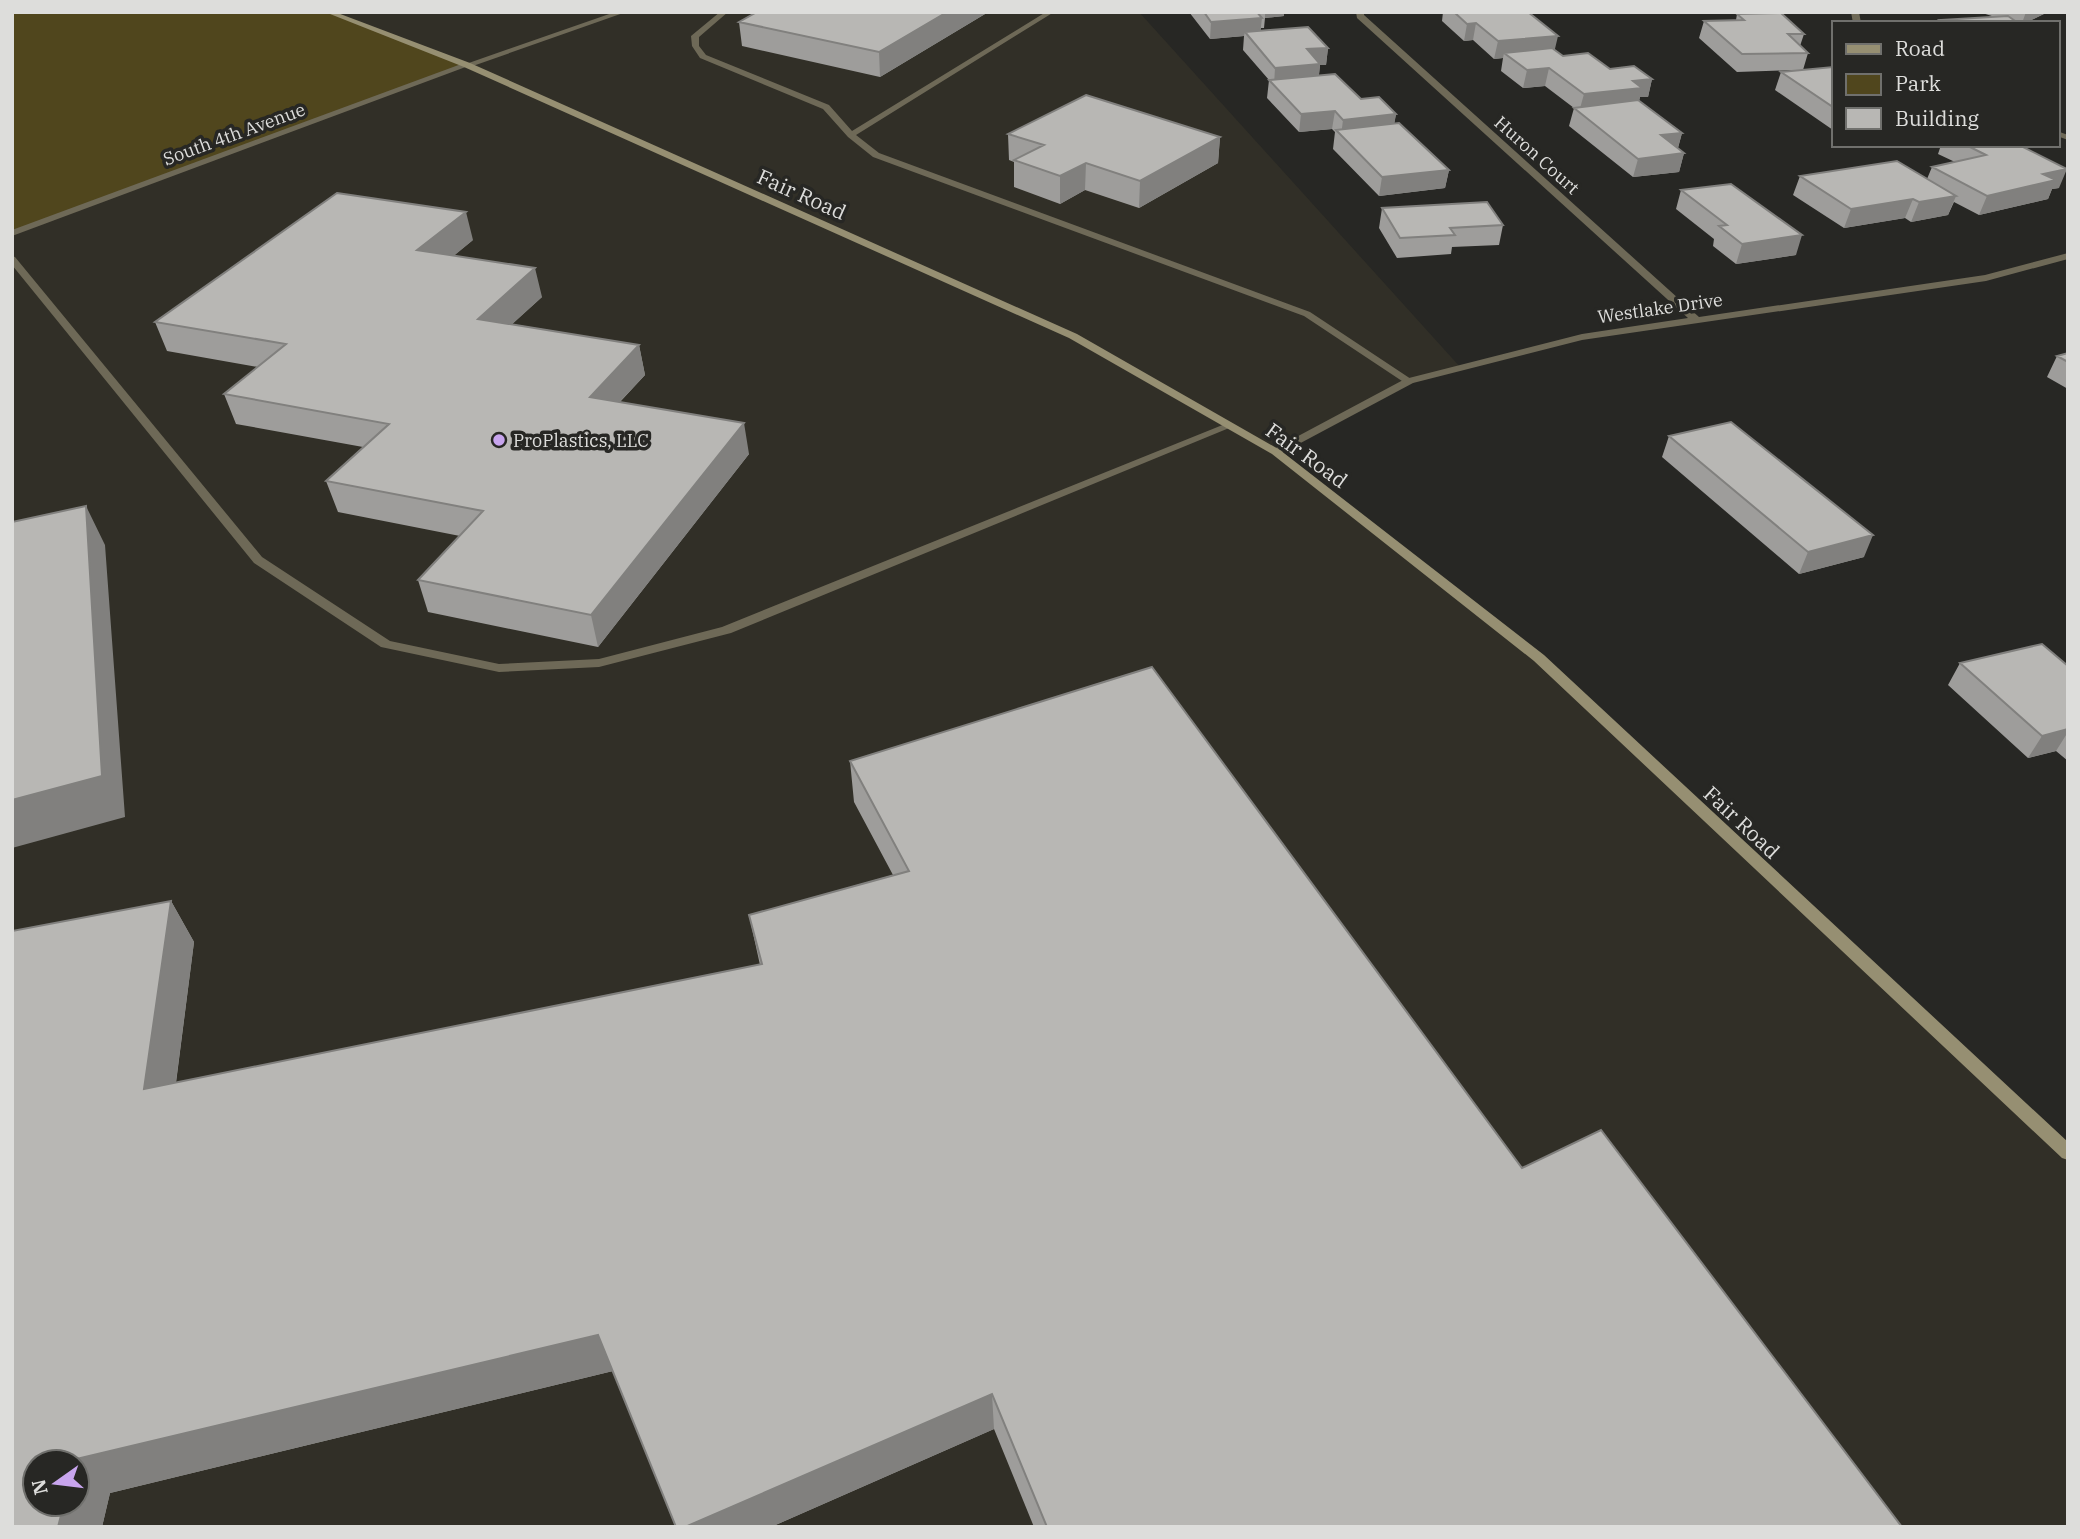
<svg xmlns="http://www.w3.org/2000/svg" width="2080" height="1539" font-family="'IBM Plex Serif',serif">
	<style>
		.built { fill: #312f27; fill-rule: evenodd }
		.green { fill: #50461d }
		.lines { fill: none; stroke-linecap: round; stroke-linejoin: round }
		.service { fill: #6e6957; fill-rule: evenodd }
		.minor { fill: #6e6957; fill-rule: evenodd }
		.tertiary { fill: #6e6957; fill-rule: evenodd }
		.secondary { fill: #968f72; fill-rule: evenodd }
		.wall { fill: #9e9d9b }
		.shaded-wall { fill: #81807e }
		.building { fill: #b8b7b4; stroke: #81807e; stroke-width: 2 }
		.poi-dot { fill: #c8a5ee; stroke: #272724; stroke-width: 2.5 }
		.labels { text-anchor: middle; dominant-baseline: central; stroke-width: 7; stroke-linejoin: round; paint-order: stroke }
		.far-street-label { font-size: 18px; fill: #dddddb; stroke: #272724 }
		.far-poi-label { font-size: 18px; fill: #dddddb; stroke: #272724; text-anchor: start }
		.street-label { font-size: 21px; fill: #dddddb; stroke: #272724 }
	</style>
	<rect width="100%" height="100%" fill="#272724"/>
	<path class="built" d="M328,12H1139L1461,368L1409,381L1277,451L1539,658L2068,1153V1527H12V233ZM35,1462H77V1504H35Z"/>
	<path class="green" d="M12,12H328L467,65L12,233Z"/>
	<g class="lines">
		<path class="service" d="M720,12H728L699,37V46L706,55L829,105L852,131L1046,12H1054L856,135L879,153L1310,312L1414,381L1413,383H1405L1304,316L873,157L848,137L823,109L700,58L692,46L691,36Z
			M12,256L15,257L262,557L390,641L499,664L599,659L722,627L1225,424H1233L1234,426L731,633L599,667L499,672L381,647L254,563L12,265Z"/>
		<path class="minor" d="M615,12H626L470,67L463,65Z
			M1356,12H1364V15L1699,317L1985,275L2068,253V259L1986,281L1582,340L1413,383L1280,454H1272V450L1405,379L1582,334L1688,318L1357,18Z
			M1851,12H1859L1861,23H1853Z
			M2057,131L2068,135V140L2057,136Z"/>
		<path class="tertiary" d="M464,63L471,65L12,236V230Z"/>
		<path class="secondary" d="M325,12H335L470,63L1077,334L1280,450L1544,655L2068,1142V1160L2062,1158L1534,661L1272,454L1069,338L464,67Z"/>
	</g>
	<path class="wall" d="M757,12H985V14L880,77L742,46L739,22Z
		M1189,12H1284V16L1265,18L1264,28H1261L1260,31L1328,48L1326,65H1320L1319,75L1361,99L1396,114L1394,124L1449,170L1445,188L1379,196L1333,149L1335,132L1332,129L1299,132L1267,98L1269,80L1243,50L1244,36L1210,39Z
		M1443,12H1528L1555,50L1563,56L1652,79L1648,97H1640L1639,101L1682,133L1678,148L1684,153L1679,172L1633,177L1569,126L1574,108L1545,86L1523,88L1501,71L1503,58L1494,59L1473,40L1464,41L1442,21Z
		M1742,12H1768V13L1804,34L1800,46L1808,53L1803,70L1833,67V130L1775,90L1781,72L1797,70L1737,72L1699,38L1704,21L1736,20L1737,14H1756Z
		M1979,12H2048L2025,23H1939L1940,20L1995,17Z
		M1008,134L1220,137L1218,163L1139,208L1085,190L1060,204L1014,187V162L1009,160Z
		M1941,145H2019L2059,188L2052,189L2048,199L1979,215L1954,202L1948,215L1911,222L1905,218L1844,228L1793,195L1800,176L1927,179L1932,167L1955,162L1938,154Z
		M1681,190L1796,255L1736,264L1713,246L1714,239L1676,209Z
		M1382,208L1503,225L1499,245L1452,247L1451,254L1397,258L1379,228Z
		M473,240L453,256L542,297L512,324L639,345L645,375L620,402L749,454L598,647L428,612L418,580L460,536L338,512L326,481L363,447L236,424L224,394L258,367L167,351L155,322Z
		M2068,353V389L2047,377L2057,356Z
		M1669,436L1864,557L1799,574L1662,457Z
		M1960,663L2068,666V761L2056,751L2028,758L1948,685Z
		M850,761L1522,1168L1902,1527H1034L994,1429L771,1527H676L613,1371L110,1493L102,1527H12L171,901L194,942L176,1083L760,965L749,915L893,875L854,802Z"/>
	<path class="shaded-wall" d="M947,12H985V14L880,77L879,52Z
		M1265,12H1284V16L1265,18Z
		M2026,12H2048L2025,23H2022Z
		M1262,18L1260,35L1245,32L1244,36L1210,39L1211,22Z
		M1476,23L1473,40L1464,41L1467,24Z
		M1558,36L1554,53H1504L1503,58L1494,59L1498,41Z
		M1328,48L1326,65H1320L1318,82L1274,85L1275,68L1307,49Z
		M1549,68L1545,86L1523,88L1527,70Z
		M1652,79L1648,97H1640L1638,105L1579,112L1584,94L1633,81Z
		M1335,111L1332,129L1299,132L1301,114Z
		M1396,114L1393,132L1341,136L1343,120Z
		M1682,133L1677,151L1661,135Z
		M1220,137L1218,163L1139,208L1140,181Z
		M1684,153L1679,172L1633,177L1638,159Z
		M1086,163L1085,190L1060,204V176Z
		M2067,169L2059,188L2052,189L2048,199L1979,215L1987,196L2043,174Z
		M1449,170L1445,188L1379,196L1382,177Z
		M1956,196L1948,215L1911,222L1919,202Z
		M1913,199L1905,218L1844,228L1851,209Z
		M466,212L473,240L426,279L417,250Z
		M1802,235L1796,255L1736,264L1742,244Z
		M535,268L542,297L486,348L478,319Z
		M639,345L645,375L596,427L590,397Z
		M744,423L749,454L598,647L591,615Z
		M86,506L105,545L125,817L12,848V800Z
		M1873,535L1864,557L1799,574L1808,552Z
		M2068,729V732L2056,751L2028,758L2042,736Z
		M171,901L194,942L170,1128L144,1089Z
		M598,1335L613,1371L110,1493L102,1527H58L64,1504H77L76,1459Z
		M992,1394L994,1429L771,1527H685Z"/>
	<path class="building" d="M757,12H947L879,52L739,22Z
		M1204,12H1257L1262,18L1211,22Z
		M1454,12H1528L1558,36L1498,41L1476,23L1467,24Z
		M1781,13L1804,34H1788L1808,53L1742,54L1704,21L1744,20L1737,14Z
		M2008,16L2018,23H1945L1940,20Z
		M1308,27L1328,48L1307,49L1320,64L1275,68L1245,32Z
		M1552,48L1563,56L1588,53L1610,69L1634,66L1652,79L1633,81L1642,88L1584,94L1549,68L1527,70L1504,53Z
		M1833,67V107L1781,72Z
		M1335,74L1361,99L1379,97L1396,114L1343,120L1335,111L1301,114L1269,80Z
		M1086,95L1220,137L1140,181L1086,163L1060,176L1014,160L1044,145L1008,134Z
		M1638,100L1682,133L1661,135L1684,153L1638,159L1574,108Z
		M1399,123L1449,170L1382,177L1336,130Z
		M1966,145H2019L2067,169L2043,174L2056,180L1987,196L1932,167L1986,155Z
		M1897,161L1956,196L1919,202L1913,199L1851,209L1800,176Z
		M1731,184L1802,235L1742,244L1719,226L1727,225L1681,190Z
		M337,193L466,212L417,250L535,268L478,319L639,345L590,397L744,423L591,615L418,580L483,511L326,481L389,424L224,394L286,344L155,322Z
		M1487,202L1503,225L1450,228L1455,235L1400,238L1382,208Z
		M2068,353V362L2057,356Z
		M1731,422L1873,535L1808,552L1669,436Z
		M86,506L102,776L12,800V522Z
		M2042,644L2068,666V729L2042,736L1960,663Z
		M1152,667L1522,1168L1601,1130L1902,1527H1047L992,1394L685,1527H676L598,1335L76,1459L75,1462H35V1504H64L58,1527H12V931L171,901L144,1089L762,964L749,915L909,871L850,761Z"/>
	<circle class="poi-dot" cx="499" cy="440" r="7"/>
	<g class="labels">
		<g class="far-street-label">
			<text transform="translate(234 134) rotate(-20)">South 4th Avenue</text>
			<text transform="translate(1537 155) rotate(42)">Huron Court</text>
			<text transform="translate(1660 308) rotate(-8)">Westlake Drive</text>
		</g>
		<g class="far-poi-label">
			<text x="513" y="440">ProPlastics, LLC</text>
		</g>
		<g class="street-label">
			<text transform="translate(802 194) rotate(24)">Fair Road</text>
			<text transform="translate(1307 455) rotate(36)">Fair Road</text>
			<text transform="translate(1742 822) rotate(43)">Fair Road</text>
		</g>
	</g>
	<rect width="2080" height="1539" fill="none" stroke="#dddddb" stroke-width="28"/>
	<rect x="1832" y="21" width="228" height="126" fill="#272724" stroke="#70706d" stroke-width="2"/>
	<rect x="1846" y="44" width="35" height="10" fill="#968f72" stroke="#70706d" stroke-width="2"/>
	<text x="1895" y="56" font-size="21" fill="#dddddb">Road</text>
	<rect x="1846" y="74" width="35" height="21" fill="#50461d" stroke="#70706d" stroke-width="2"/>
	<text x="1895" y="91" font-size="21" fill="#dddddb">Park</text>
	<rect x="1846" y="108" width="35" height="21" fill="#b8b7b4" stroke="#70706d" stroke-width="2"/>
	<text x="1895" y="126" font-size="21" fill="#dddddb">Building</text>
	<g transform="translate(56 1483) rotate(256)"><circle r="33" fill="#272724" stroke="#70706d" stroke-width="2"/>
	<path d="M0-5L12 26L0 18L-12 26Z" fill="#c8a5ee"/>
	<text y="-10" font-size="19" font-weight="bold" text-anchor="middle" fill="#dddddb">N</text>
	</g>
</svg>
